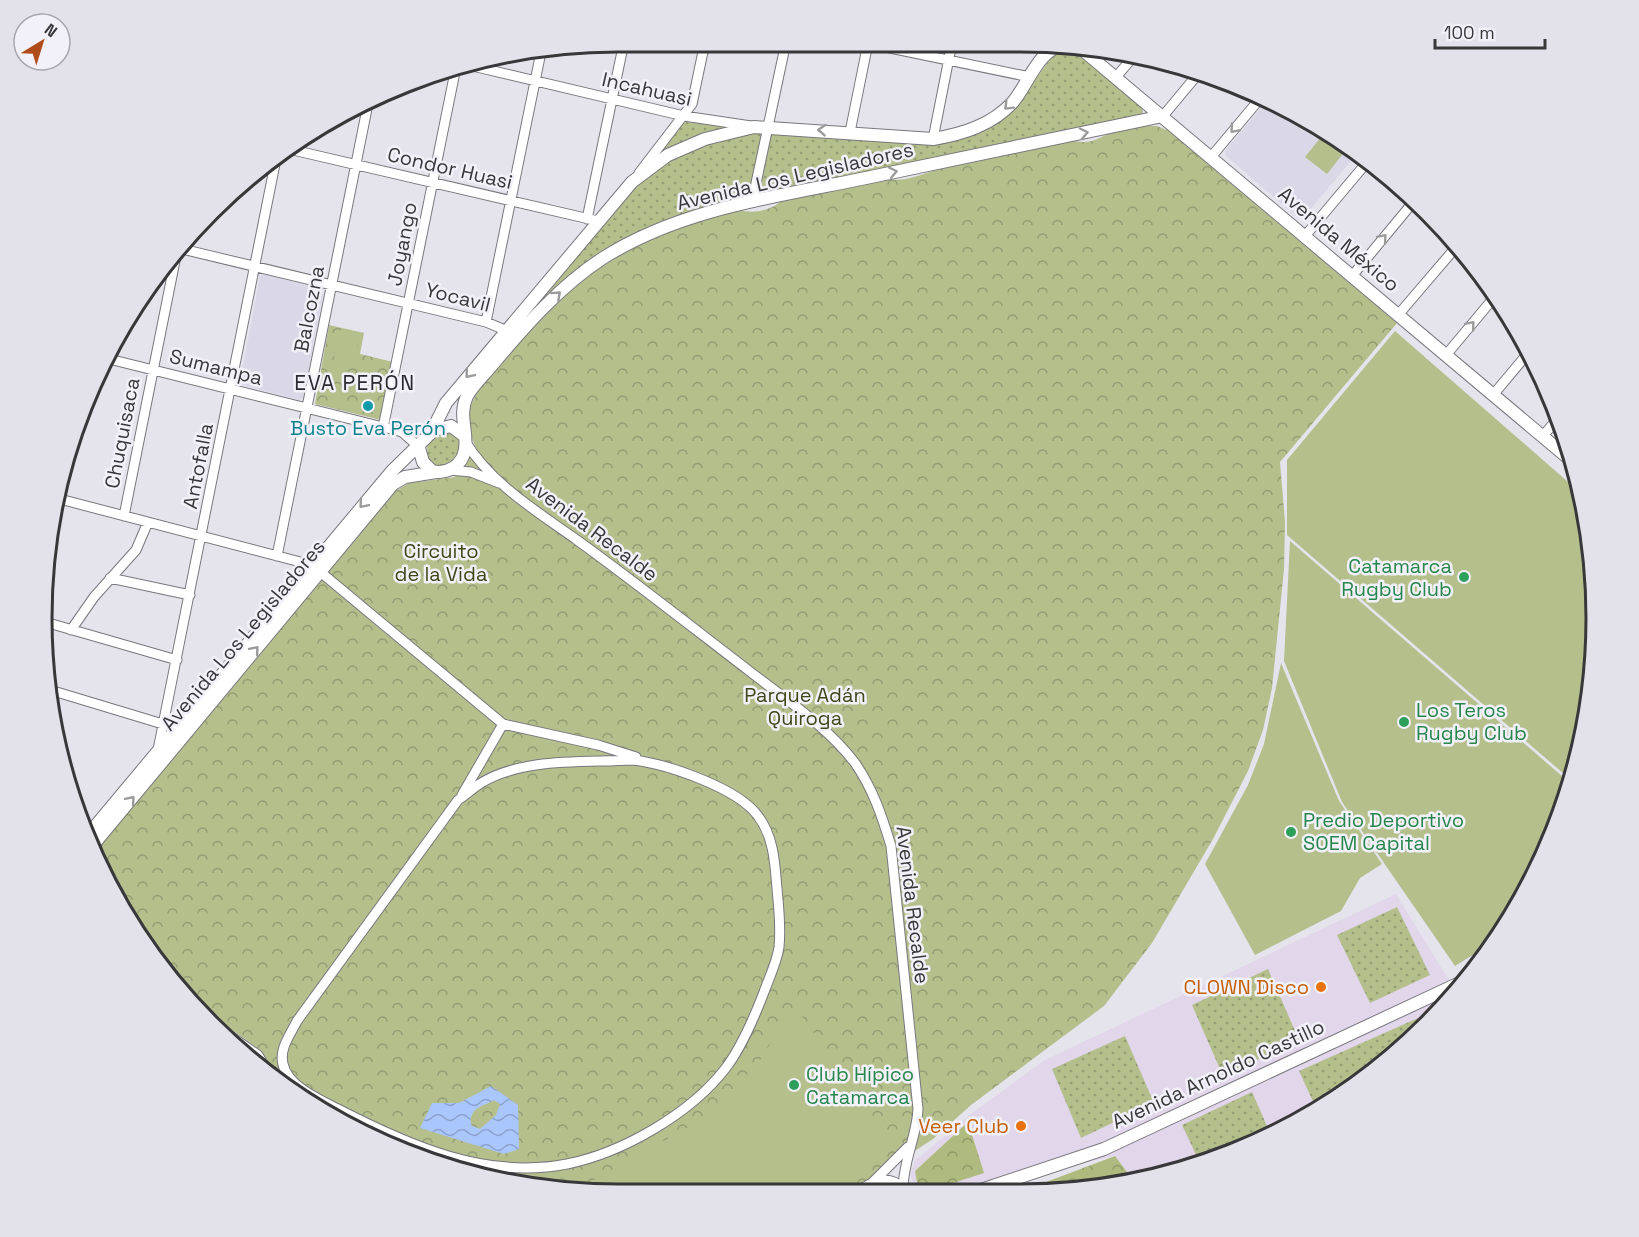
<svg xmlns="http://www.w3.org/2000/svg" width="1639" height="1237" font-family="'Space Grotesk',sans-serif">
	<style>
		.commercial { fill: #e1d6ea }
		.built { fill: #dad7e6 }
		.grass { fill: url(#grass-dots) }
		.forest { fill: url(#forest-crowns) }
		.park { fill: url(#park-crowns) }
		.pitch { fill: #b4bf8c }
		.water { fill: url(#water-waves); fill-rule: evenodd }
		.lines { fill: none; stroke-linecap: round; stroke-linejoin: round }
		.minor-casing { stroke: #79777e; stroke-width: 11 }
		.major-casing { stroke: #79777e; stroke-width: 14 }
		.minor { stroke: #fff; stroke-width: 9 }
		.major { stroke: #fff; stroke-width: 12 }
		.oneway { stroke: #9c9b9c }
		.culture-dot { fill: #0f9aa8; stroke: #f2f1f9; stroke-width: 2 }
		.leisure-dot { fill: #2e9e5b; stroke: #f2f1f9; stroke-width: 2 }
		.food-dot { fill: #e8710a; stroke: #f2f1f9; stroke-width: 2 }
		.labels { text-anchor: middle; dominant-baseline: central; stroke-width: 5; stroke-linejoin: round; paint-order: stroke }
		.street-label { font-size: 20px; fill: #38373a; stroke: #f2f1f9 }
		.culture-label { font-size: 20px; fill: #0d838f; stroke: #f2f1f9 }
		.park-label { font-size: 20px; fill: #3f4618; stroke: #f2f1f9 }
		.leisure-label { font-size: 20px; fill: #27864d; stroke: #f2f1f9; text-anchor: start }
		.food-label { font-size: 20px; fill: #c56008; stroke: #f2f1f9; text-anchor: end }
		.neighbourhood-label { font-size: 21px; letter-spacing: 1.5px; fill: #2b2a30; stroke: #f2f1f9 }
		.rim { fill: none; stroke: #38373a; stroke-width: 3 }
	</style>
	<defs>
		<pattern id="grass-dots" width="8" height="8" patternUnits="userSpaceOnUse" patternTransform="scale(1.5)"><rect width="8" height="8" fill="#b4bf8c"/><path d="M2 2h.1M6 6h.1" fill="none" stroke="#939c73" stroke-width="1.8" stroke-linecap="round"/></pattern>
		<pattern id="forest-crowns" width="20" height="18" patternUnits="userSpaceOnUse" patternTransform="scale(1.5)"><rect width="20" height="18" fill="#afbb7e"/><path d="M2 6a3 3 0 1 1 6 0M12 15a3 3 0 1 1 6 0" fill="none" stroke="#8f9968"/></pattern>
		<pattern id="park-crowns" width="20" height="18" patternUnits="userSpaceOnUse" patternTransform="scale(1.5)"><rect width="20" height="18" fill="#b4bf8c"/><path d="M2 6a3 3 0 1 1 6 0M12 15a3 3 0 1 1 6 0" fill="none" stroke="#939c73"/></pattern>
		<pattern id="water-waves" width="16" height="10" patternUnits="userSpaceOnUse" patternTransform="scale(1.5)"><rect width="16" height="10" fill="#a9c6fd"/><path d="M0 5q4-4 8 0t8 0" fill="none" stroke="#8ba2ce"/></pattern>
	</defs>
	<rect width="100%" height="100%" fill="#e5e3ec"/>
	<path class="commercial" d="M1396,894L1456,992L1428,1026L1341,1098L1241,1151L1133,1180L1115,1156L949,1190H917L913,1184L910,1174L915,1161L971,1114L1043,1061Z"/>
	<path class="built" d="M1264,104L1341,139L1358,153L1303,218H1298L1226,156L1225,151Z
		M263,274L320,289L323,294L303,398L299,400L243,385L240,382L260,276Z"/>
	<path class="grass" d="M1065,48L1074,51L1142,107L1143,116L767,194L518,327L635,186L669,159L705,143L753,132L956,140L1027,91L1055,52Z
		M687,122L733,127L656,157L684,123Z
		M449,431L459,439V452L448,465L436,466L428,461L427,445L439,433Z
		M1397,907L1430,975L1370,1003L1337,935Z
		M1268,969L1299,1040L1223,1076L1192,1005Z
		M1445,1006C1414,1043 1360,1088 1317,1110L1299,1071Z
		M1125,1036L1154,1103L1081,1138L1052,1069Z
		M1252,1092L1271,1135L1255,1144H1243L1199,1161L1182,1125Z"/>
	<path class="forest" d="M968,1122L984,1173L932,1190H923L917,1182L915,1171Z
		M1115,1156L1133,1180L1095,1190H1025Z"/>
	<path class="park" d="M1144,126H1157L1169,131L1397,323L1280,462L1285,522L1284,569L1272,688L1263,730L1248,771L1213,839L1152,943L1104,1006L971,1105L933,1139L855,1190H543L433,1164L330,1118L267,1072V1060L259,1049L198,1006L139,939L97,853L106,837L394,492L409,483L455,477L476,448C471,437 466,420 470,408C475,392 487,379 498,366C536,319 583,269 638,243C671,228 705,219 739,210C752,214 771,211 781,201L887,179C908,183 928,171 949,166C989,157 1030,149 1071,140C1092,146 1098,137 1116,131C1124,127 1135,127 1144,126Z
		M329,325L364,333L360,354L393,362L381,420L315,404Z"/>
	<path class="pitch" d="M1325,132L1349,146L1327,174L1305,157Z
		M341,329L360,334L353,367L333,362Z
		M1395,331L1583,495L1597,618L1586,731L1571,780L1287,535V460Z
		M1290,541L1570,783L1553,839L1500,938L1455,966L1342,802L1284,661Z
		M1281,663L1339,801L1382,864L1360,878L1341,911L1255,955L1205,864L1248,785L1264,744Z
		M794,1005L892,1143L839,1190H543L530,1187L590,1182L710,1115L761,1059Z"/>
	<path class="water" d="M1587,718L1583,742L1574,734Z
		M491,1086L518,1105L519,1149L504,1154L420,1128L432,1103H459ZM494,1100L500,1104L496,1115L480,1129L471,1125C469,1108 481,1107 494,1100Z"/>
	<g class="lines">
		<defs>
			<path id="minor" d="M866,43L1030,77
				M464,64L684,116L751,126
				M1116,77L1134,56
				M1163,116L1198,74
				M850,132L868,43
				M933,139L952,43
				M293,150L598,221
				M1211,157L1258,101
				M639,173L692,104L705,42
				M752,202L786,42
				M587,219L624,42
				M1305,236L1368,161
				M178,248L486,322L510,332
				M1352,276L1415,200
				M1398,315L1457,246
				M486,322L541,52
				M1446,355L1497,294
				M105,358L395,430L402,432L419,447
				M1493,395L1529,352
				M383,428L456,67
				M1542,437L1559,417
				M465,441C491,484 538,512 577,540C635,582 692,627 748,670C785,699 827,726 855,763C873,789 882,816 891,846L918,1109C917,1136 903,1161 903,1189
				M449,470L471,472L499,483
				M56,498L312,565L503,724L598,745L636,757
				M124,516L177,251
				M277,556L368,104
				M110,578L190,595
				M45,622L177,660
				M71,630L94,597L136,550L148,522
				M50,690L176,728
				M158,750L275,164
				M633,760C667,764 738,788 758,816C774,837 775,864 777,889C779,908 781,928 779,947C777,962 769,978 764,992C754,1018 742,1047 725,1069C690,1114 622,1153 567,1164C486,1180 408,1145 338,1109C314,1097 273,1080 284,1047C287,1038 293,1029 297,1021L458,800C466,795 473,788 481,783C524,757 585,763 633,760Z
				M462,795L503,724
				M216,1026L258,1055L262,1062V1069
				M872,1183L908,1147"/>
			<path id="major" d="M1079,47L1573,462
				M431,433L446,403L632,182L668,155L705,139L754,127L933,139C963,134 992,125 1013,102C1029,83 1038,49 1065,44
				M419,448L423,462L432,471C447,475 463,465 465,449C468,431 458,415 467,396C473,385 485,374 493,364C526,325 560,286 603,258C680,209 774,197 861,179C962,158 1062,137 1163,116
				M88,835L392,471L434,430L451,426L463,435
				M93,845L393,484L405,477L436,472
				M863,1190C877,1180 890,1177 903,1190
				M981,1190L1104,1149L1466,980"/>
		</defs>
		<use href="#minor" class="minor-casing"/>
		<use href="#major" class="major-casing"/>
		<use href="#minor" class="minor"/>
		<use href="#major" class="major"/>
	</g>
	<defs><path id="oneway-chevron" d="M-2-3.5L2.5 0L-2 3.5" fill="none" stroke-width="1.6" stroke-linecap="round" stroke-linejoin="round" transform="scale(1.5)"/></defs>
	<g class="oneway">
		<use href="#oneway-chevron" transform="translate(1008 106) rotate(135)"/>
		<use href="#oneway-chevron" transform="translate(1234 129) rotate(130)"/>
		<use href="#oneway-chevron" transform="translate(822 130) rotate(-176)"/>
		<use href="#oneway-chevron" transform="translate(1084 133) rotate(-12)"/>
		<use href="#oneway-chevron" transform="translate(893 172) rotate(-12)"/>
		<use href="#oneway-chevron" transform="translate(1383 238) rotate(-50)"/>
		<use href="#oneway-chevron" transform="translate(557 295) rotate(-42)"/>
		<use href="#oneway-chevron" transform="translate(1471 325) rotate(-50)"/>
		<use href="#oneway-chevron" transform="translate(469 374) rotate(130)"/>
		<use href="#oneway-chevron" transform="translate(363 504) rotate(130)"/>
		<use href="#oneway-chevron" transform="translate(255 650) rotate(-50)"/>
		<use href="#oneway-chevron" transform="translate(131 800) rotate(-50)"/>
	</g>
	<circle class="culture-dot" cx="368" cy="406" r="6"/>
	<g class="leisure-dot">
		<circle cx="1464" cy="577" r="6"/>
		<circle cx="1404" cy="722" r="6"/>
		<circle cx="1291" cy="832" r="6"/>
		<circle cx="794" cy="1085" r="6"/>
	</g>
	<g class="food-dot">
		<circle cx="1321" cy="987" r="6"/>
		<circle cx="1021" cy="1126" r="6"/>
	</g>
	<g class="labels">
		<g class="street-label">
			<text transform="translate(647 89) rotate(13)">Incahuasi</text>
			<text transform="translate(450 168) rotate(13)">Condor Huasi</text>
			<text transform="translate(795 176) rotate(-13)">Avenida Los Legisladores</text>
			<text transform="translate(1339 239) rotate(40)">Avenida México</text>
			<text transform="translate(402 244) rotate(-79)">Joyango</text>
			<text transform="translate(458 297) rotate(14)">Yocavil</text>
			<text transform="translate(309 309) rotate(-79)">Balcozna</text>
			<text transform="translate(216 367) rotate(14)">Sumampa</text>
			<text transform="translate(122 433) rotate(-79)">Chuquisaca</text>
			<text transform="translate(198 466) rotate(-79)">Antofalla</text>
			<text transform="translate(592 529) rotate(37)">Avenida Recalde</text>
			<text transform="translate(243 635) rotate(-50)">Avenida Los Legisladores</text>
			<text transform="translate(913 905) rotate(83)">Avenida Recalde</text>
			<text transform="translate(1218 1074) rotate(-25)">Avenida Arnoldo Castillo</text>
		</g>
		<g class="culture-label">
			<text x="368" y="428">Busto Eva Perón</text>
		</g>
		<g class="park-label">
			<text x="441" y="551">Circuito<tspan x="441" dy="23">de la Vida</tspan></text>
			<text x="805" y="695">Parque Adán<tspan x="805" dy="23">Quiroga</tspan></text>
		</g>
		<g class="leisure-label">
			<text x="1452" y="566" text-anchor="end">Catamarca<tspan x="1452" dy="23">Rugby Club</tspan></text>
			<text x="1416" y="710">Los Teros<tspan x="1416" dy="23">Rugby Club</tspan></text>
			<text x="1303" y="820">Predio Deportivo<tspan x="1303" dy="23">SOEM Capital</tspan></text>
			<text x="806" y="1074">Club Hípico<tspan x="806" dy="23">Catamarca</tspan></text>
		</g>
		<g class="food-label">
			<text x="1309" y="987">CLOWN Disco</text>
			<text x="1009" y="1126">Veer Club</text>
		</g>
		<g class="neighbourhood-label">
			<text x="355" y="382">EVA PERÓN</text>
		</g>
	</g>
	<path d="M0 0H1639V1237H0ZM618 52H1020A566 566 0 0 1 1586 618V618A566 566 0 0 1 1020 1184H618A566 566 0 0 1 52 618V618A566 566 0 0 1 618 52Z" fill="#e3e2ea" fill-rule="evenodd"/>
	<path class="rim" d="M618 52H1020A566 566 0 0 1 1586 618V618A566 566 0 0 1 1020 1184H618A566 566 0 0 1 52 618V618A566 566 0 0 1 618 52Z"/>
	<g transform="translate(42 42) rotate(38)"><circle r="28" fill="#f2f1f9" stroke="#a8a7ad" stroke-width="1.5"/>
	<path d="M0-4.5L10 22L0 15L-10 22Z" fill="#b04c19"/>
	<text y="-9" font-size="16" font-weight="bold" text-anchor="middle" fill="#38373a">N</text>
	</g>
	<path d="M1435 39v9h110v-9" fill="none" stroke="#38373a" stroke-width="3"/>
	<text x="1444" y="39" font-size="18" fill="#38373a" stroke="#f2f1f9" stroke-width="4.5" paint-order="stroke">100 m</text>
</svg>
